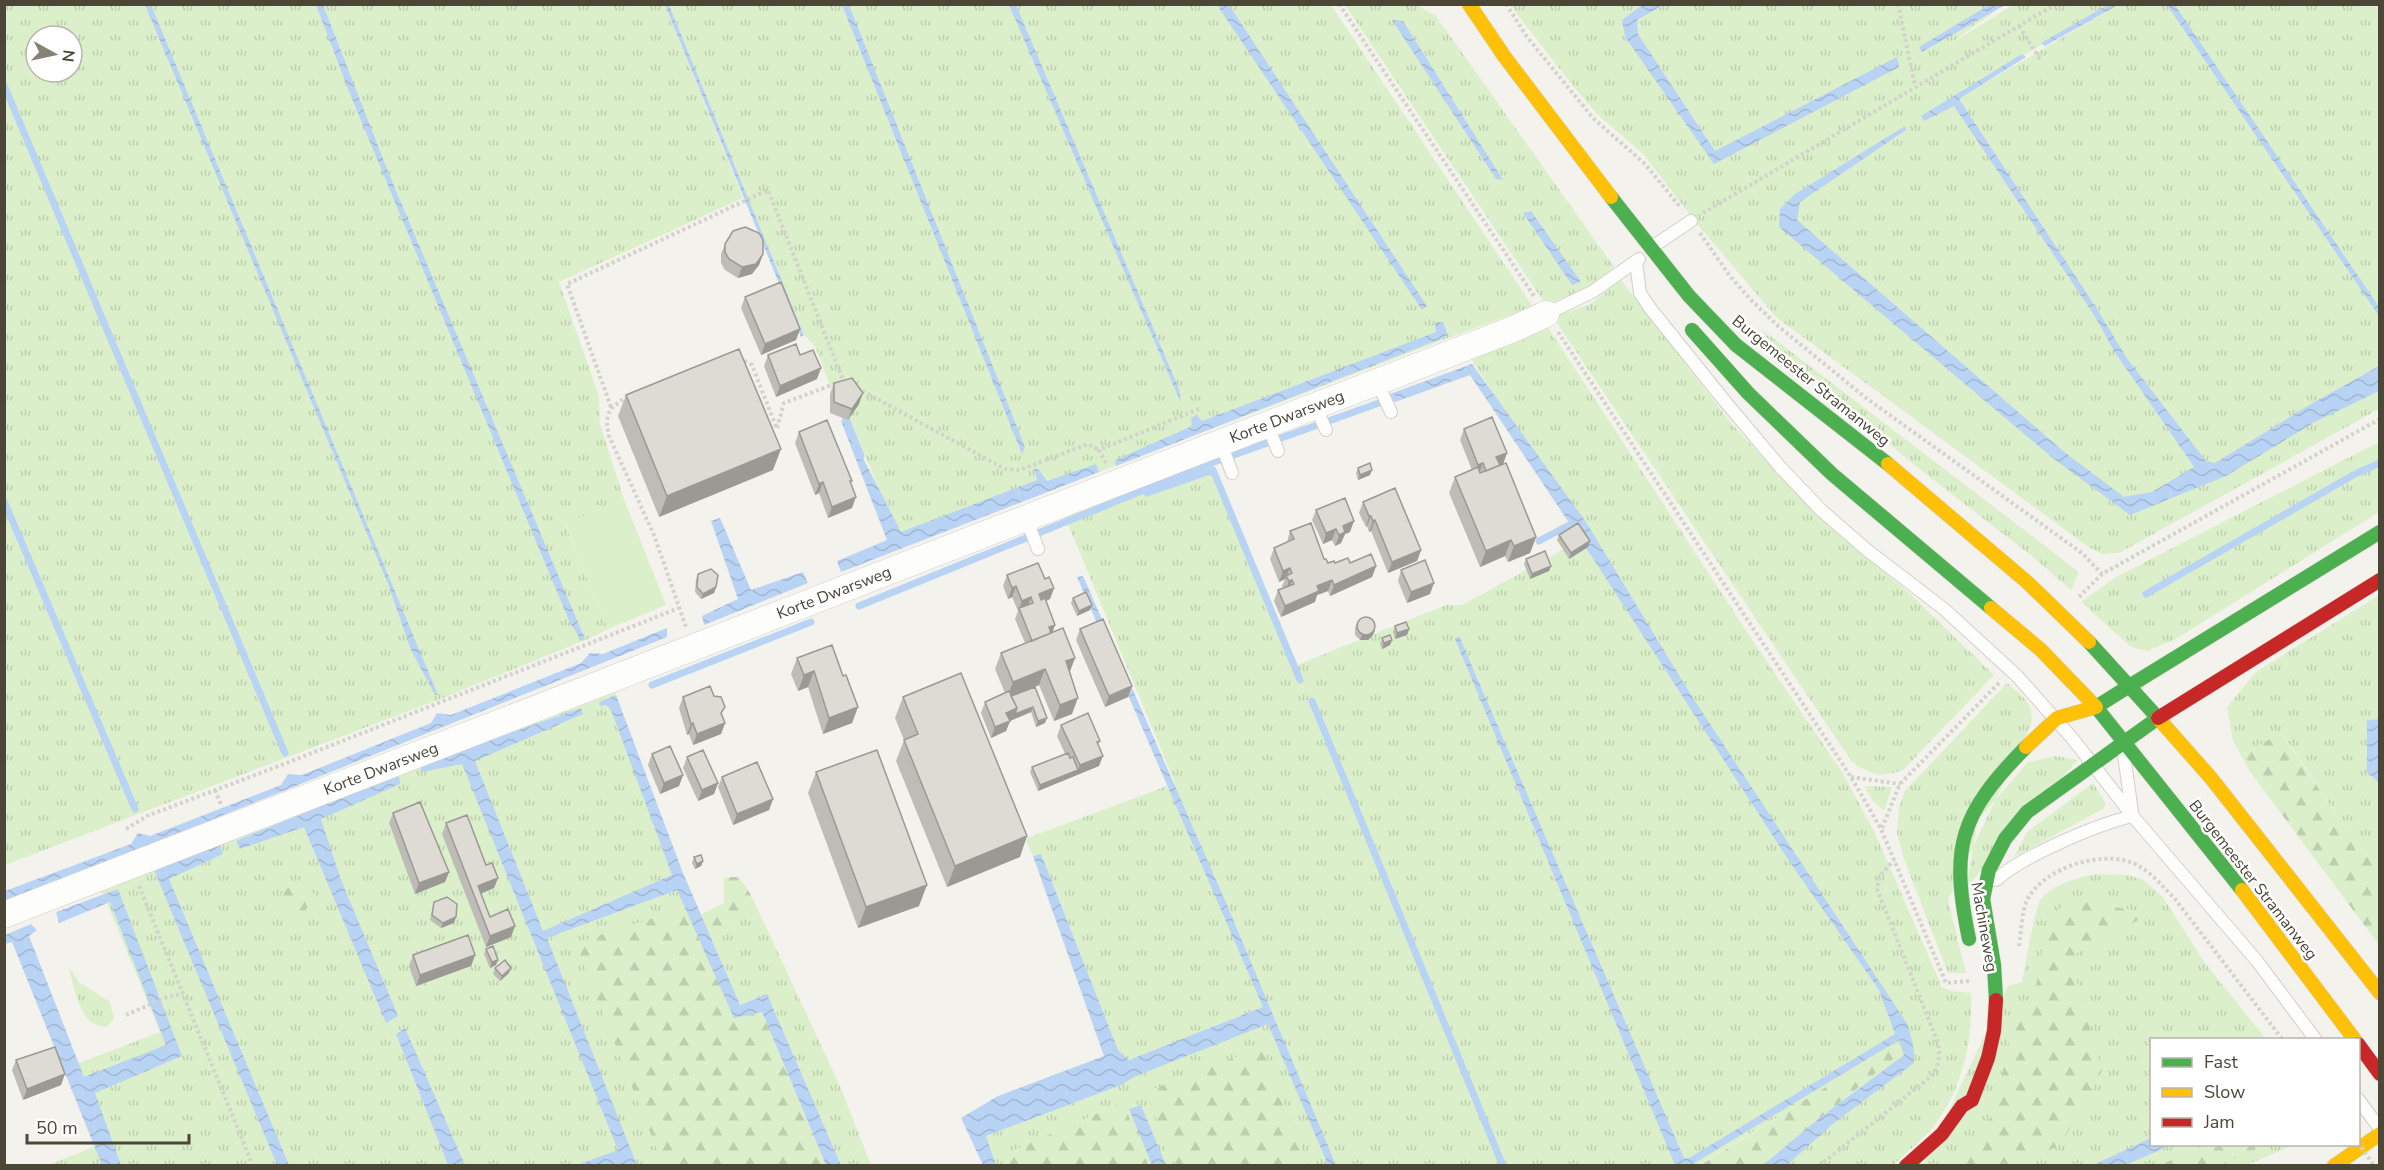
<svg xmlns="http://www.w3.org/2000/svg" width="2384" height="1170" font-family="'Nunito Sans',sans-serif">
	<style>
		.grass { fill: url(#grass-tufts); fill-rule: evenodd }
		.forest { fill: url(#forest-firs) }
		.pitch { fill: #dbf0ca }
		.water { fill: url(#water-waves) }
		.lines { fill: none; stroke-linecap: round; stroke-linejoin: round }
		.stream { stroke: #b9d3f4; stroke-width: 7 }
		.lane-casing { stroke: #d1d0c9; stroke-width: 14 }
		.street-casing { stroke: #d1d0c9; stroke-width: 27 }
		.fast-casing { stroke: #d3d1c2; stroke-width: 15 }
		.slow-casing { stroke: #d3d1c2; stroke-width: 15 }
		.jam-casing { stroke: #d3d1c2; stroke-width: 15 }
		.path { stroke: #d3d2cb; stroke-width: 4; stroke-dasharray: 3 3; stroke-linecap: butt }
		.lane { stroke: #fdfdfc; stroke-width: 12 }
		.street { stroke: #fdfdfc; stroke-width: 26 }
		.fast { stroke: #4caf50; stroke-width: 14 }
		.slow { stroke: #ffc107; stroke-width: 14 }
		.jam { stroke: #c62828; stroke-width: 14 }
		.path-bridge { stroke: #d3d2cb; stroke-width: 4; stroke-dasharray: 3 3; stroke-linecap: butt }
		.wall { fill: #bebcb6 }
		.shaded-wall { fill: #9b9994 }
		.building { fill: #dddbd4; stroke: #9b9994; stroke-width: 1.5 }
		.labels { text-anchor: middle; dominant-baseline: central; stroke-width: 5; stroke-linejoin: round; paint-order: stroke }
		.street-label { font-size: 16px; fill: #4b4636; stroke: #fff }
	</style>
	<defs>
		<pattern id="grass-tufts" width="24" height="20" patternUnits="userSpaceOnUse" patternTransform="scale(1.5)"><rect width="24" height="20" fill="#dbf0ca"/><path d="M3 7l-1-3M5 7V3M7 7l1-3M15 17l-1-3M17 17v-4M19 17l1-3" fill="none" stroke="#bdcfae"/></pattern>
		<pattern id="forest-firs" width="22" height="20" patternUnits="userSpaceOnUse" patternTransform="scale(1.5)"><rect width="22" height="20" fill="#dbf0ca"/><path d="M5 1l3.5 6h-7zM16 11l3.5 6h-7z" fill="#bdcfae"/></pattern>
		<pattern id="water-waves" width="16" height="10" patternUnits="userSpaceOnUse" patternTransform="scale(1.5)"><rect width="16" height="10" fill="#b9d3f4"/><path d="M0 5q4-4 8 0t8 0" fill="none" stroke="#a1b6d2"/></pattern>
	</defs>
	<rect width="100%" height="100%" fill="#f3f2ec"/>
	<path class="grass" d="M5,5H665L743,198L559,282L599,396L600,424L624,499L565,524L608,629L588,639L443,698L5,865ZM36,36H72V72H36Z
		M669,5H1331L1533,307L1456,335L903,547L849,417L843,419L815,346L804,335Z
		M1345,5H1417L1436,16L1614,267L1588,288L1546,305Z
		M1510,5H1642L1622,20L1715,151L1638,34L1637,20L1664,5H2004L1947,46L2013,5H2109L1928,112L1959,98L2118,5H2379V409L2119,553L2102,554L2087,546L1776,317L1697,224L1644,155L1596,113L1569,81Z
		M1621,280L1732,424L1781,477L1828,525L1908,592L1994,675L1903,770C1879,778 1872,775 1852,762L1557,323L1558,315L1589,305Z
		M1547,326L1747,632L1842,772L1874,831L1942,987L1951,991L1971,993C1973,1041 1963,1087 1934,1126C1923,1140 1906,1153 1893,1165H1763L1897,1055L1898,1043L1699,1165H1165L1141,1105L1129,1109L1153,1165H995L986,1136L1121,1085L1118,1050L1041,854L1033,856L1025,839L1175,783L1065,517L1212,461L1297,665L1446,605H1462L1586,537L1471,359Z
		M1760,328L2079,572L2071,590L2033,557L1913,464L1850,410L1781,356Z
		M2379,442V512L2174,640L2147,651L2131,647L2081,602L2116,577Z
		M2379,595V719L2367,720V771L2379,783V870L2374,866L2338,817L2282,733L2241,755L2233,741L2227,707L2256,672Z
		M2007,683C2022,696 2035,703 2031,725L1948,900L1966,973H1948L1904,859L1897,833L1899,808L1905,791Z
		M615,692L673,875L555,935L677,890L807,1165H465L404,1028L396,1034L448,1165L46,1166L106,1142L74,1065L160,1032L102,891Z
		M2056,756L2078,760L1966,888L1978,820L2028,762Z
		M2093,783L2106,804L2103,809L2014,857L2027,832Z
		M1864,786L1892,787L1885,809L1883,810L1873,801Z
		M2097,874L2127,875L2144,880L2162,896L2205,963L2266,1039L2152,1040V1144L2293,1145L2247,1165L1923,1166L2008,986L2022,982C2025,968 2035,906 2041,899C2054,883 2078,878 2097,874Z
		M751,895L840,1086L871,1165H841L767,995L740,1005L715,947Z
		M68,966L79,982L110,1002L114,1019L107,1027C79,1028 75,987 68,966Z"/>
	<path class="forest" d="M2281,733L2338,817L2374,866L2379,870V945L2251,773L2241,755Z
		M724,877H739L751,895L715,947L701,914L724,903Z
		M299,879L315,895L304,913L285,909L281,894Z
		M2070,900L2151,913L2070,957L2102,1071L2061,1144L2023,1165H1950L1994,1114L2010,1037L2036,988L2047,918Z
		M685,908L734,1017L762,1012L826,1165H663L575,943Z
		M1898,1042V1055L1763,1165L1699,1166Z
		M1262,1047L1308,1165H1175L1145,1092Z
		M1123,1102L1148,1165H1005L1001,1156Z
		M2261,1144L2263,1146L2220,1165H2160L2206,1145Z"/>
	<path class="pitch" d="M624,499L666,605L608,629L565,523Z"/>
	<path class="water" d="M2109,4L2118,5L2045,46L2041,43Z
		M145,5H151L438,695H435L411,650L388,584Z
		M316,5H323L389,174L585,639L581,640L570,623L350,94Z
		M665,5H669L804,335L801,337Z
		M842,5H849L1025,447L1022,454Z
		M1009,5H1016L1179,389L1181,403Z
		M1217,5H1229L1427,306L1422,310Z
		M1642,5H1664L1637,20L1638,34L1715,151L1897,57L1899,67L1714,164L1625,37L1622,20Z
		M1989,5H2005L1922,52L1919,47Z
		M2167,5H2175L2379,307V316Z
		M1392,20L1403,21L1503,180L1496,179Z
		M2022,54L2026,57L1959,99L2099,312L2126,357L2206,461L2215,463L2311,404L2379,366V391L2313,423L2226,476L2130,515L2054,459L1779,227L1780,209L1795,194L1905,126L1906,130L1800,202L1797,220L2063,451L2124,497L2152,492L2194,467L2114,351L2096,318L1954,106L1924,121L1921,116Z
		M1531,211L1581,282L1572,285L1523,213Z
		M1435,322H1443L1448,336L1116,466L1115,460L1192,426L1191,418L1197,415L1202,421L1436,332Z
		M1472,364L1586,522L1691,695L1908,1025L1914,1049V1063L1834,1123L1787,1165H1763L1822,1116L1904,1055L1899,1040L1691,1165H1675L1455,639L1459,636L1684,1158H1689L1895,1034L1879,990L1789,861L1594,560L1470,375L1395,402L1390,394Z
		M843,419L901,532L1037,480L1034,468L1039,470L1047,481L1096,464L1099,472L841,572L837,561L887,540L841,421Z
		M720,518L751,590L803,572L808,583L704,625L702,616L738,599L711,521Z
		M1083,576L1227,905L1336,1165H1328L1268,1024L1136,1076L1121,1085L986,1136L996,1165H983L961,1118L998,1096L1104,1056L1033,856L1041,854L1118,1050L1129,1060L1263,1007L1077,577Z
		M667,628V637L186,830L5,900V891L131,844L138,833L150,836L281,785L288,774L302,775L431,723L437,713L451,715L581,663L590,653L603,654Z
		M616,695L683,873L740,1005L767,994L841,1165H826L762,1012L734,1018L677,890L547,938L637,1165H577L618,1150L462,764L422,772L420,765L581,708L583,714L475,761L543,931L672,875L611,710L606,705L600,706L599,702Z
		M2379,719L2380,720L2379,783L2367,772V720Z
		M399,774L400,784L321,819L341,880L398,1016L386,1023L304,827L240,849L236,841Z
		M219,840L223,854L169,879L289,1165H277L154,870Z
		M118,889L182,1056L95,1093L121,1165H102L12,942L5,944V935L31,924L37,930L29,936L84,1077L166,1045L110,902L59,923L56,912Z
		M405,1028L465,1165H448L396,1034Z
		M1141,1105L1166,1165H1152L1129,1109Z
		M2151,1138L2152,1144L2171,1145L2126,1165H2093Z"/>
	<g class="lines">
		<path class="stream" d="M4,85L285,753
			M845,416L861,456
			M1147,493L1213,470L1300,680
			M4,501L135,809
			M1539,541L1571,524
			M2146,594L2355,474L2380,463
			M859,606L1203,466L1393,398
			M652,685L811,622
			M1312,701L1503,1166"/>
		<defs>
			<path id="lane" d="M1652,247L1691,221
				M1636,262L1640,293L1650,308L1723,399L1781,468L1821,510L1867,550L1944,609L2017,676L2072,738L2136,820L2257,961L2316,1040
				M1546,314L1592,292L1639,259
				M1377,382L1391,412
				M1315,406L1326,430
				M1267,424L1278,451
				M1221,443L1232,473
				M1026,518L1038,549
				M2124,755L2132,812
				M1996,880C2022,856 2098,824 2133,816
				M2358,1099L2380,1129"/>
			<path id="street" d="M4,915L1516,328L1546,314"/>
			<path id="fast" d="M1611,197L1689,296L1736,345L1888,464
				M1692,330L1748,393L1832,474L1991,608
				M2131,685L2096,707L2242,890
				M2131,685L2380,532
				M1969,939C1950,847 1959,815 2026,747
				M1996,1000L1994,965L1983,899L1989,870L2005,839L2027,812L2158,718L2089,642"/>
			<path id="slow" d="M1469,4L1504,56L1611,197
				M1888,464L2027,582L2089,642
				M1991,608L2041,650L2096,707L2057,718L2026,747
				M2158,718L2211,778L2380,993
				M2242,890L2355,1040
				M2334,1166L2380,1134"/>
			<path id="jam" d="M2158,718L2380,580
				M2358,1044L2380,1074
				M1906,1166L1942,1134L1962,1106L1972,1100L1988,1058L1994,1031L1996,1000"/>
		</defs>
		<use href="#lane" class="lane-casing"/>
		<use href="#street" class="street-casing"/>
		<use href="#fast" class="fast-casing"/>
		<use href="#slow" class="slow-casing"/>
		<use href="#jam" class="jam-casing"/>
		<path class="path" d="M1339,4L1534,296
			M1506,4L1527,37L1593,118L1645,164L1681,208
			M1898,4L1915,86
			M2019,26L2041,61
			M1703,213L2056,4
			M1700,233L1729,275L1750,299L1778,326L1866,398L2082,553L2102,574
			M1558,332L1851,777L1881,829L1946,983L1970,981
			M739,358L752,365L777,429
			M857,388L1005,469L1020,470L1088,444L1099,450
			M628,396C609,408 604,413 609,436L654,535L686,627
			M611,407L567,284L768,190L843,380L847,383
			M777,428L784,403L837,383
			M1106,463L1099,450L1201,408
			M2079,597L2102,574L2380,419
			M1851,777L1900,784
			M215,790L222,807
			M1882,828L1900,784L2000,682
			M126,829L147,816L284,764L679,608
			M139,886L253,1166
			M2019,946C2021,934 2022,910 2027,900C2044,867 2105,848 2137,865C2152,873 2163,887 2175,899L2283,1040
			M126,1015L167,997L183,994
			M1819,1166L1934,1074C1939,1063 1940,1055 1938,1043L1877,889L1879,877L1894,860"/>
		<use href="#lane" class="lane"/>
		<use href="#street" class="street"/>
		<use href="#fast" class="fast"/>
		<use href="#slow" class="slow"/>
		<use href="#jam" class="jam"/>
		<path class="path-bridge" d="M2358,1142L2374,1166"/>
	</g>
	<path class="wall" d="M725,244L763,254L759,265L752,274L738,278L725,270L721,263V254Z
		M745,297L800,329L796,340L761,355L741,308Z
		M768,355H800L817,379L776,397L764,366Z
		M834,383L859,404L848,420L830,413V394Z
		M626,395L773,470L659,517L618,416Z
		M1464,429L1507,453L1503,464L1536,537L1530,553L1508,562L1505,556L1480,567L1449,493L1455,477L1472,470L1460,440Z
		M799,432L851,484L852,508L828,518L819,493L815,495L795,443Z
		M1358,468L1370,475L1358,480L1356,473Z
		M1363,502L1421,550L1417,561L1388,573L1371,531L1369,532L1367,526L1366,527L1359,513Z
		M1316,510L1350,532L1345,534L1341,543L1335,546L1332,540L1323,544L1312,520Z
		M1290,531L1328,563H1350L1376,566L1372,577L1330,596L1328,591L1317,595L1315,602L1281,617L1274,601L1278,590L1283,588L1282,586L1285,579L1279,582L1270,559L1274,548L1287,542Z
		M1559,535L1588,547L1569,559L1557,540Z
		M1526,559L1551,566L1549,571L1530,579L1524,564Z
		M1401,570L1430,594L1407,603L1398,581Z
		M698,574L716,587L714,593L701,599L695,592L696,579Z
		M1007,575L1045,579L1054,588L1050,599L1046,601L1055,625L1052,633L1075,658L1069,672L1072,714L1054,721L1039,685L1035,687L1045,723L1036,727L1031,712L1010,721L1006,731L991,738L981,713L985,702L1005,693L995,669L1001,653L1025,643L1015,619L1018,611L1012,597L1008,599L1003,586Z
		M1073,598L1092,605L1090,610L1077,616L1071,603Z
		M1357,622L1375,630L1373,635L1368,640H1360L1355,635V628Z
		M1395,626L1409,629L1407,635L1395,639L1393,632Z
		M1080,629L1132,686L1128,697L1105,707L1076,640Z
		M1382,638L1392,640L1390,645L1382,649L1380,644Z
		M797,658L843,676L858,707L852,723L823,734L808,687L798,691L791,674Z
		M683,697L722,716L725,723L721,734L693,745L689,734L687,735L679,708Z
		M903,697L1020,857L947,887L896,761L904,740L895,718Z
		M1061,725L1100,741L1098,745L1099,766L1038,791L1030,772L1032,767L1065,754L1057,736Z
		M652,754L683,775L679,786L660,794L648,765Z
		M687,757L718,783L714,794L698,801L683,768Z
		M816,772L919,906L858,928L808,793Z
		M722,777L773,799L769,810L733,825L718,787Z
		M393,813L449,872L445,882L415,894L389,823Z
		M446,823L498,878L494,888L481,894L490,917L511,937L486,947L442,834Z
		M694,857L703,861L701,866L695,869L692,863Z
		M434,902L456,917L454,923L441,928L430,920Z
		M486,949L496,965L490,968L484,954Z
		M413,955H475L471,966L416,986L409,966Z
		M495,968L509,973L500,981L493,974Z
		M16,1060L61,1085L23,1100L12,1070Z"/>
	<path class="shaded-wall" d="M763,254L759,265L752,274L738,278L742,267Z
		M800,329L796,340L761,355L765,344Z
		M821,368L817,379L776,397L780,386Z
		M863,393L859,404L848,420L852,409Z
		M781,449L773,470L659,517L667,496Z
		M1507,453L1503,464L1492,468L1496,457Z
		M1483,463L1479,473L1474,475L1478,465Z
		M1372,470L1370,475L1358,480L1360,475Z
		M823,482L819,493L815,495L819,484Z
		M856,497L852,508L828,518L832,507Z
		M1369,516H1371L1367,526L1366,527Z
		M1375,520L1371,531L1369,532L1373,521Z
		M1354,521L1350,532L1345,534L1341,543L1335,546L1343,526Z
		M1336,529L1332,540L1323,544L1326,533Z
		M1536,537L1530,553L1508,562L1514,546Z
		M1511,540L1505,556L1480,567L1486,551Z
		M1590,541L1588,547L1569,559L1571,553Z
		M1421,550L1417,561L1388,573L1392,562Z
		M1376,566L1372,577L1330,596L1334,585Z
		M1551,566L1549,571L1530,579L1532,574Z
		M1290,568L1285,579L1279,582L1283,571Z
		M1292,580L1288,590L1285,592L1289,581Z
		M1332,580L1328,591L1317,595L1315,602L1281,617L1285,606L1317,586Z
		M1434,583L1430,594L1407,603L1411,592Z
		M1016,586L1012,597L1008,599L1012,588Z
		M716,587L714,593L701,599L703,594Z
		M1054,588L1050,599L1035,605L1039,594Z
		M1031,597L1027,608H1019L1018,612L1022,601Z
		M1092,605L1090,610L1077,616L1079,611Z
		M1055,625L1051,636L1049,627Z
		M1409,629L1407,635L1395,639L1397,633Z
		M1375,630L1373,635L1368,640H1360L1362,635Z
		M1392,640L1390,645L1382,649L1384,643Z
		M1075,658L1069,674L1066,661Z
		M1045,669L1039,685L1007,698L1013,682Z
		M814,671L808,687L798,691L804,675Z
		M1132,686L1128,697L1105,707L1109,696Z
		M1078,698L1072,714L1054,721L1060,705Z
		M858,707L852,723L823,734L829,718Z
		M1033,707L1031,712L1010,721L1006,731L991,738L995,727L1006,713L1017,708Z
		M1047,718L1045,723L1036,727L1038,721Z
		M693,723L689,734L687,735L691,724Z
		M725,723L721,734L693,745L697,734Z
		M1103,756L1099,766L1038,791L1040,785L1078,770L1080,765Z
		M683,775L679,786L660,794L664,783Z
		M718,783L714,794L698,801L702,790Z
		M773,799L769,810L733,825L737,814Z
		M1027,836L1020,857L947,887L955,866Z
		M703,861L701,866L695,869L697,864Z
		M449,872L445,882L415,894L419,883Z
		M498,878L494,888L474,896L478,886Z
		M927,885L919,906L858,928L866,907Z
		M456,917L454,923L441,928L443,923Z
		M515,926L511,937L486,947L490,936Z
		M475,955L471,966L416,986L420,975Z
		M498,960L496,965L490,968L492,962Z
		M511,968L509,973L500,981L502,976Z
		M65,1074L61,1085L23,1100L27,1089Z"/>
	<path class="building" d="M745,227L759,233L763,240V254L756,264L742,267L729,259L725,252V244L733,231Z
		M781,282L800,329L765,344L745,297Z
		M796,344L800,355L813,350L821,368L780,386L768,355Z
		M739,349L781,449L667,496L626,395Z
		M852,378L863,393L852,409L834,402V383Z
		M1492,417L1507,453L1496,457L1500,465L1486,471L1483,463L1478,465L1464,429Z
		M827,420L852,481H850L856,497L832,507L823,482L819,484L799,432Z
		M1370,463L1372,470L1360,475L1358,468Z
		M1506,463L1536,537L1514,546L1511,540L1486,551L1455,477L1478,467L1480,473Z
		M1395,488L1421,550L1392,562L1375,520L1373,521L1371,516H1369L1363,502Z
		M1345,498L1354,521L1343,526L1345,532L1339,535L1336,529L1326,533L1316,510Z
		M1311,523L1324,559H1326L1328,563L1334,561L1335,563L1348,558L1350,563L1371,554L1376,566L1334,585L1332,580L1317,586L1319,591L1285,606L1278,590L1294,584L1292,580L1289,581L1286,576L1292,573L1290,568L1283,571L1274,548L1294,539L1290,531Z
		M1578,523L1590,541L1571,553L1559,535Z
		M1545,551L1551,566L1532,574L1526,559Z
		M1425,560L1434,583L1411,592L1401,570Z
		M1038,563L1045,579L1049,577L1054,588L1039,594L1041,600L1045,598L1055,625L1049,627L1051,633L1032,641L1019,608L1033,603L1031,597L1022,601L1016,586L1012,588L1007,575Z
		M711,569L718,575L716,587L703,594L697,587L698,574Z
		M1086,592L1092,605L1079,611L1073,598Z
		M1357 626a9 9 0 1 1 18 0a9 9 0 1 1-18 0Z
		M1103,619L1132,686L1109,696L1080,629Z
		M1406,622L1409,629L1397,633L1395,626Z
		M1063,628L1075,658L1066,661L1078,698L1060,705L1045,669L1013,682L1001,653Z
		M1390,635L1392,640L1384,643L1382,638Z
		M832,645L843,676L846,675L858,707L829,718L814,671L804,675L797,658Z
		M961,673L1027,836L955,866L904,740L918,734L903,697Z
		M710,686L714,696L721,697L725,707L721,713L725,723L697,734L693,723L691,724L683,697Z
		M1035,687L1047,718L1038,721L1033,707L1015,714L1017,708L1011,696Z
		M1009,691L1017,708L1006,713L1010,721L995,727L985,702Z
		M1088,713L1100,741L1097,742L1103,756L1080,765L1061,725Z
		M670,746L683,775L664,783L652,754Z
		M703,750L718,783L702,790L687,757Z
		M877,750L927,885L866,907L816,772Z
		M1068,753L1070,758L1073,757L1078,770L1040,785L1032,767Z
		M757,762L773,799L737,814L722,777Z
		M420,802L449,872L419,883L393,813Z
		M467,815L486,865L492,863L498,878L478,886L490,917L508,909L515,926L490,936L446,823Z
		M701,855L703,861L697,864L694,857Z
		M447,897L457,904L456,917L443,923L432,915L434,902Z
		M468,935L475,955L420,975L413,955Z
		M493,946L498,960L492,962L486,949Z
		M505,960L511,968L502,976L495,968Z
		M55,1047L65,1074L27,1089L16,1060Z"/>
	<g class="labels">
		<g class="street-label">
			<text transform="translate(1811 381) rotate(39)">Burgemeester Stramanweg</text>
			<text transform="translate(1287 417) rotate(-21)">Korte Dwarsweg</text>
			<text transform="translate(834 593) rotate(-21)">Korte Dwarsweg</text>
			<text transform="translate(381 769) rotate(-21)">Korte Dwarsweg</text>
			<text transform="translate(2253 880) rotate(52)">Burgemeester Stramanweg</text>
			<text transform="translate(1984 927) rotate(80)">Machineweg</text>
		</g>
	</g>
	<rect width="2384" height="1170" fill="none" stroke="#4b4636" stroke-width="12"/>
	<rect x="2150" y="1038" width="210" height="108" fill="#ffffff" stroke="#b7b5af" stroke-width="1.5"/>
	<rect x="2162" y="1058" width="30" height="9" fill="#4caf50" stroke="#b7b5af" stroke-width="1.5"/>
	<text x="2204" y="1068" font-size="18" fill="#4b4636">Fast</text>
	<rect x="2162" y="1088" width="30" height="9" fill="#ffc107" stroke="#b7b5af" stroke-width="1.5"/>
	<text x="2204" y="1098" font-size="18" fill="#4b4636">Slow</text>
	<rect x="2162" y="1118" width="30" height="9" fill="#c62828" stroke="#b7b5af" stroke-width="1.5"/>
	<text x="2204" y="1128" font-size="18" fill="#4b4636">Jam</text>
	<g transform="translate(54 54) rotate(98)"><circle r="28" fill="#ffffff" stroke="#b7b5af" stroke-width="1.5"/>
	<path d="M0-4.5L10 22L0 15L-10 22Z" fill="#868276"/>
	<text y="-9" font-size="16" font-weight="bold" text-anchor="middle" fill="#4b4636">N</text>
	</g>
	<path d="M27 1134v9h162v-9" fill="none" stroke="#4b4636" stroke-width="3"/>
	<text x="36" y="1134" font-size="18" fill="#4b4636" stroke="#ffffff" stroke-width="4.5" paint-order="stroke">50 m</text>
</svg>
